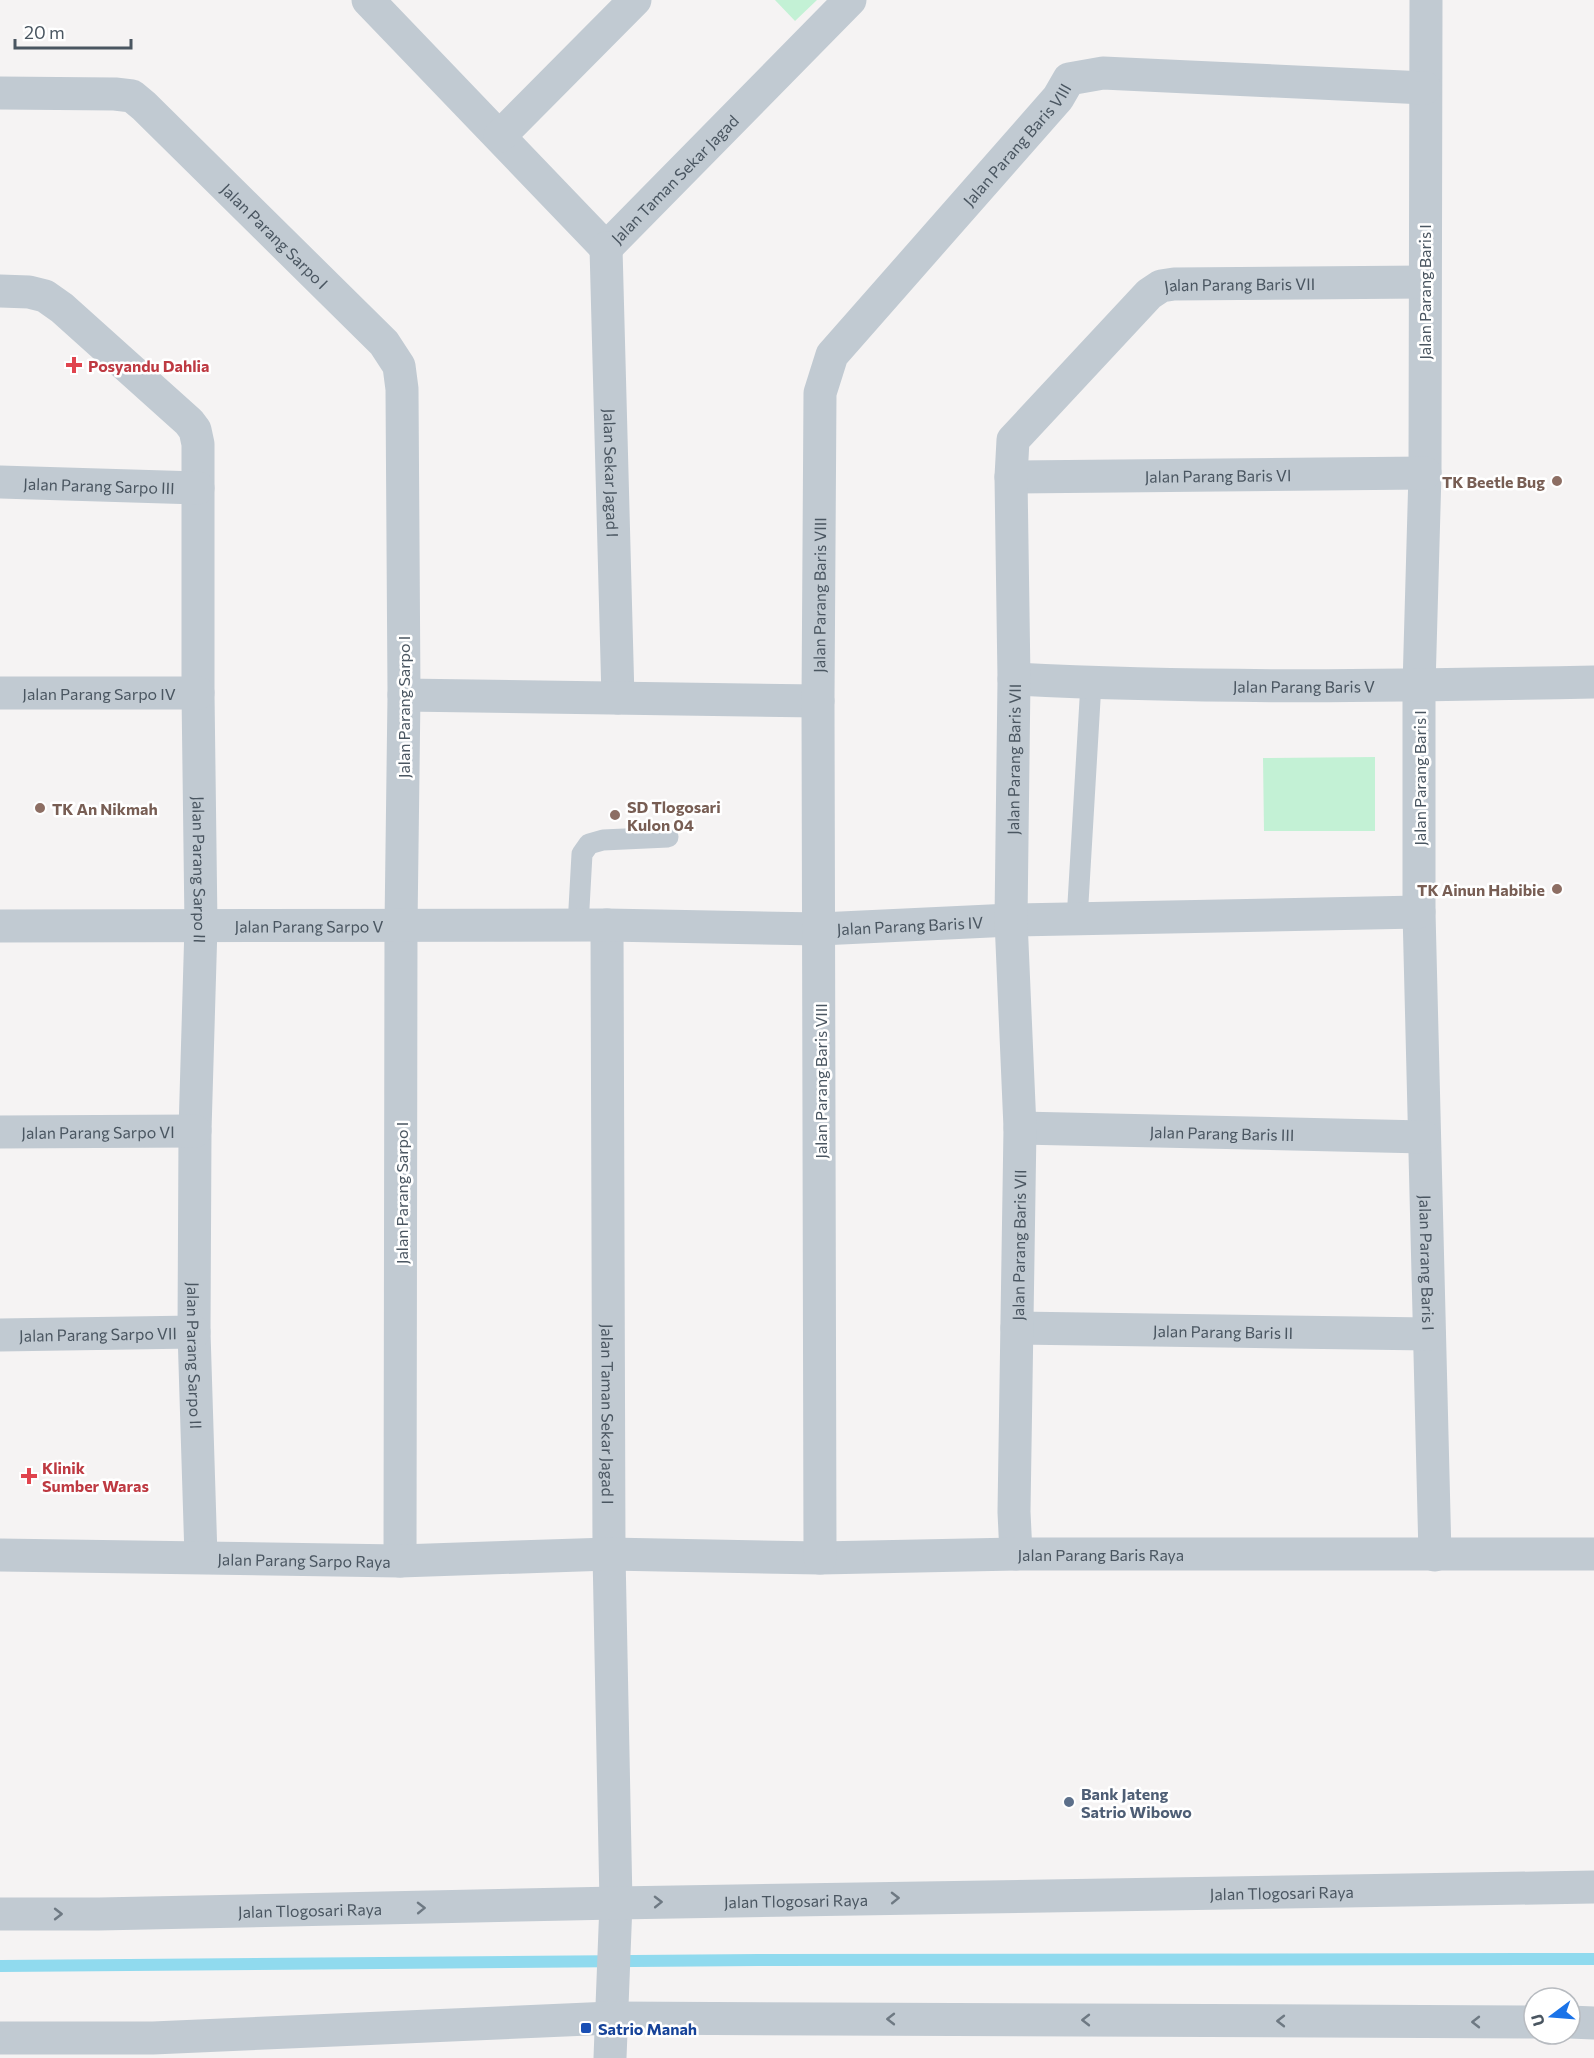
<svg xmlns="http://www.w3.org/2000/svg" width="1594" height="2058" font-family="Commissioner,sans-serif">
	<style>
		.green { fill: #c3f1d5 }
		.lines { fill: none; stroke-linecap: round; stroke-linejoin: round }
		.stream { stroke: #90daee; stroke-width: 12 }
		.service { stroke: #c1cad2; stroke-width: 21 }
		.minor { stroke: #c1cad2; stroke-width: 33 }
		.tertiary { stroke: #c1cad2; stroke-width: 33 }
		.oneway { stroke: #6e7983 }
		.health-dot { fill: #e0444e; stroke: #fff; stroke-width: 2 }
		.education-dot { fill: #8d6e63; stroke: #fff; stroke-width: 2 }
		.service-dot { fill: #5c6f8a; stroke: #fff; stroke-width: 2 }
		.transit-dot { fill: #1a4fb4; stroke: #fff; stroke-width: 2 }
		.labels { text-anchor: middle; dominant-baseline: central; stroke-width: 5; stroke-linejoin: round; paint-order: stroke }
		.street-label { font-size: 16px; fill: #4a5661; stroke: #fff }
		.health-label { font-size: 16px; font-weight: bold; fill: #be3a42; stroke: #fff; text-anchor: start }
		.education-label { font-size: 16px; font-weight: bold; fill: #785e54; stroke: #fff; text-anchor: end }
		.service-label { font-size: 16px; font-weight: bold; fill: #4e5e75; stroke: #fff; text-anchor: start }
		.transit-label { font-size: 16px; font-weight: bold; fill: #164399; stroke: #fff; text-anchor: start }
	</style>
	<rect width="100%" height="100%" fill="#f5f3f3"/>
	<path class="green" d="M775,0H817L795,21Z
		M1375,757V831H1264L1263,758Z"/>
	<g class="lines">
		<path class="stream" d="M0,1966L759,1960L1594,1959"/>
		<path class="service" d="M1077,920L1091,683
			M578,926L582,854L589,844L603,840L668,837"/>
		<g class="minor">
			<path id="s1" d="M368,0L606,248L850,0"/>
			<path id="s2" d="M1426,0L1425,473L1419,686V912L1435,1555"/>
			<path id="s3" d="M0,93L115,94L132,96L144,106L384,343L399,366L402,389L404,695L401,926L400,1561"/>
			<path d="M500,136L635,0"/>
			<path id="s4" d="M606,248L618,698"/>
			<path id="s5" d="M0,291L29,292L45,296L62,308L189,422L195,430L198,444V693L201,926L195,1131L194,1332L201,1557"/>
			<path id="s6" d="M1011,477L1425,473"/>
			<path id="s7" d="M0,482L198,488"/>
			<path id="s8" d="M1014,679C1207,689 1401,686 1594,682"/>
			<path id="s9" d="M0,693H198"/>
			<path d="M404,695L818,701"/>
			<path id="s10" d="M607,925L609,1554L616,1903L610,2058"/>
			<path id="s11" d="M0,926L607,925L820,929L1011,920L1419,912"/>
			<path id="s12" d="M1020,1128L1424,1137"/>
			<path id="s13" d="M0,1132L195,1131"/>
			<path id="s14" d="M1017,1328L1429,1334"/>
			<path id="s15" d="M0,1335L194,1332"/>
			<path id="s16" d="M1016,1554L1014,1512L1020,1128L1011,920L1014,679L1011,477L1013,440L1149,294L1161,286L1174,284L1424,282"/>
			<path id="s17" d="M0,1555L400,1561L609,1554L820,1558L1016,1554H1594"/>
			<path id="s18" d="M820,1558L818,701L820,393L832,355L1058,98L1069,79L1103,73L1425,88"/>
		</g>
		<g class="tertiary">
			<path id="s19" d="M0,1914H99L616,1903L1594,1887"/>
			<path d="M1570,2022L1594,2023"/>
			<path d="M0,2038H153L611,2018L1534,2022"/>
		</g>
	</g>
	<defs><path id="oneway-chevron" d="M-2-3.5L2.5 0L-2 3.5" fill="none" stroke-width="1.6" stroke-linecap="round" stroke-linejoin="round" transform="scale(1.5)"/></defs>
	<g class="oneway">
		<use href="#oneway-chevron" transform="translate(895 1898) rotate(-1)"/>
		<use href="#oneway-chevron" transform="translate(658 1902) rotate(-1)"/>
		<use href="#oneway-chevron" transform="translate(421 1908) rotate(-1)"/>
		<use href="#oneway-chevron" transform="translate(58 1914)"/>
		<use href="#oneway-chevron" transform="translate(891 2019) rotate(-180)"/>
		<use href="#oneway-chevron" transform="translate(1086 2020) rotate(-180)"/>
		<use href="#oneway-chevron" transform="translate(1281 2021) rotate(-180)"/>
		<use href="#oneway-chevron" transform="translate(1476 2022) rotate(-180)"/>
	</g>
	<g class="health-dot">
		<path d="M71 356h6v6h6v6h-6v6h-6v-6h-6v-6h6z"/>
		<path d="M26 1467h6v6h6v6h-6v6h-6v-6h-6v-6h6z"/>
	</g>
	<g class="education-dot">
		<circle cx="1557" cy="481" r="6"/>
		<circle cx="40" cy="808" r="6"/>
		<circle cx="615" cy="815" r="6"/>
		<circle cx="1557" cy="889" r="6"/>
	</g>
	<circle class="service-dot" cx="1069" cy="1802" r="6"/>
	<rect class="transit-dot" x="580" y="2022" width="12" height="12" rx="3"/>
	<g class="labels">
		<g class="street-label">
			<text stroke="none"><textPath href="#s18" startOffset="1485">Jalan Parang Baris VIII</textPath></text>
			<text stroke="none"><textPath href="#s1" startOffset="441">Jalan Taman Sekar Jagad</textPath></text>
			<text stroke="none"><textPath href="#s3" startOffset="332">Jalan Parang Sarpo I</textPath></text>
			<text stroke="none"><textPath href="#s16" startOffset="1407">Jalan Parang Baris VII</textPath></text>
			<text transform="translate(1424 292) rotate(-90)">Jalan Parang Baris I</text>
			<text stroke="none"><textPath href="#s4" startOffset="225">Jalan Sekar Jagad I</textPath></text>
			<text stroke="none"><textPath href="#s6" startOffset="207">Jalan Parang Baris VI</textPath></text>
			<text stroke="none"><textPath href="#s7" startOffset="99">Jalan Parang Sarpo III</textPath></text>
			<text stroke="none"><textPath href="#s18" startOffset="963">Jalan Parang Baris VIII</textPath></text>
			<text stroke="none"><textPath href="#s8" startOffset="290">Jalan Parang Baris V</textPath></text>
			<text stroke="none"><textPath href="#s9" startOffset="99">Jalan Parang Sarpo IV</textPath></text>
			<text transform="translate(403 707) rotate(-90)">Jalan Parang Sarpo I</text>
			<text stroke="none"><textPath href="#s16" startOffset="795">Jalan Parang Baris VII</textPath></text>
			<text transform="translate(1419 778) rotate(-90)">Jalan Parang Baris I</text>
			<text stroke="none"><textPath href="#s5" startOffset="687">Jalan Parang Sarpo II</textPath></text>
			<text stroke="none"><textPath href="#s11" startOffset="910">Jalan Parang Baris IV</textPath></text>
			<text stroke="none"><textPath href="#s11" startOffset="309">Jalan Parang Sarpo V</textPath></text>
			<text transform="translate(820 1081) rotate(-90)">Jalan Parang Baris VIII</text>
			<text stroke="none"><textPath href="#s13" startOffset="98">Jalan Parang Sarpo VI</textPath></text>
			<text stroke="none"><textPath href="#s12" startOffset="202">Jalan Parang Baris III</textPath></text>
			<text transform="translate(401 1193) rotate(-90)">Jalan Parang Sarpo I</text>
			<text stroke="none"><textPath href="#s16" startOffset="309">Jalan Parang Baris VII</textPath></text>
			<text stroke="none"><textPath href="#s2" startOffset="1263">Jalan Parang Baris I</textPath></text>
			<text stroke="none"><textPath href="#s14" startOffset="206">Jalan Parang Baris II</textPath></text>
			<text stroke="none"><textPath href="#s15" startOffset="98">Jalan Parang Sarpo VII</textPath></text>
			<text stroke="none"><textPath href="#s5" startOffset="1173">Jalan Parang Sarpo II</textPath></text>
			<text stroke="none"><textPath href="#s10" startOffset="489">Jalan Taman Sekar Jagad I</textPath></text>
			<text stroke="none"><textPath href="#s17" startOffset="1101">Jalan Parang Baris Raya</textPath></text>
			<text stroke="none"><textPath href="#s17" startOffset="304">Jalan Parang Sarpo Raya</textPath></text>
			<text stroke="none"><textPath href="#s19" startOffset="1282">Jalan Tlogosari Raya</textPath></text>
			<text stroke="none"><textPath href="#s19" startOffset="796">Jalan Tlogosari Raya</textPath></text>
			<text stroke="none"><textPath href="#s19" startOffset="310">Jalan Tlogosari Raya</textPath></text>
		</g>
		<g class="health-label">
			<text x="88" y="365">Posyandu Dahlia</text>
			<text x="42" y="1467">Klinik<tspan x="42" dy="18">Sumber Waras</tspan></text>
		</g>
		<g class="education-label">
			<text x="1545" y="481">TK Beetle Bug</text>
			<text x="627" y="806" text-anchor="start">SD Tlogosari<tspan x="627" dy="18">Kulon 04</tspan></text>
			<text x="52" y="808" text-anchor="start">TK An Nikmah</text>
			<text x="1545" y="889">TK Ainun Habibie</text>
		</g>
		<g class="service-label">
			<text x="1081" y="1793">Bank Jateng<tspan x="1081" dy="18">Satrio Wibowo</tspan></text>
		</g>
		<g class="transit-label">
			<text x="598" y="2028">Satrio Manah</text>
		</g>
	</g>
	<g transform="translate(1552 2016) rotate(254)"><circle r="28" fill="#ffffff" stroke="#b7bbc0" stroke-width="1.5"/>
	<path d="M0-4.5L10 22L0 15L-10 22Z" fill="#1a73e8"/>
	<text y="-9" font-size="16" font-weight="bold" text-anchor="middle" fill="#4a5661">U</text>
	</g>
	<path d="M15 39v9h116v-9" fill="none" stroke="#4a5661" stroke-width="3"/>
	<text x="24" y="39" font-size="18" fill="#4a5661" stroke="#ffffff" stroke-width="4.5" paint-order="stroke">20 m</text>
</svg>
